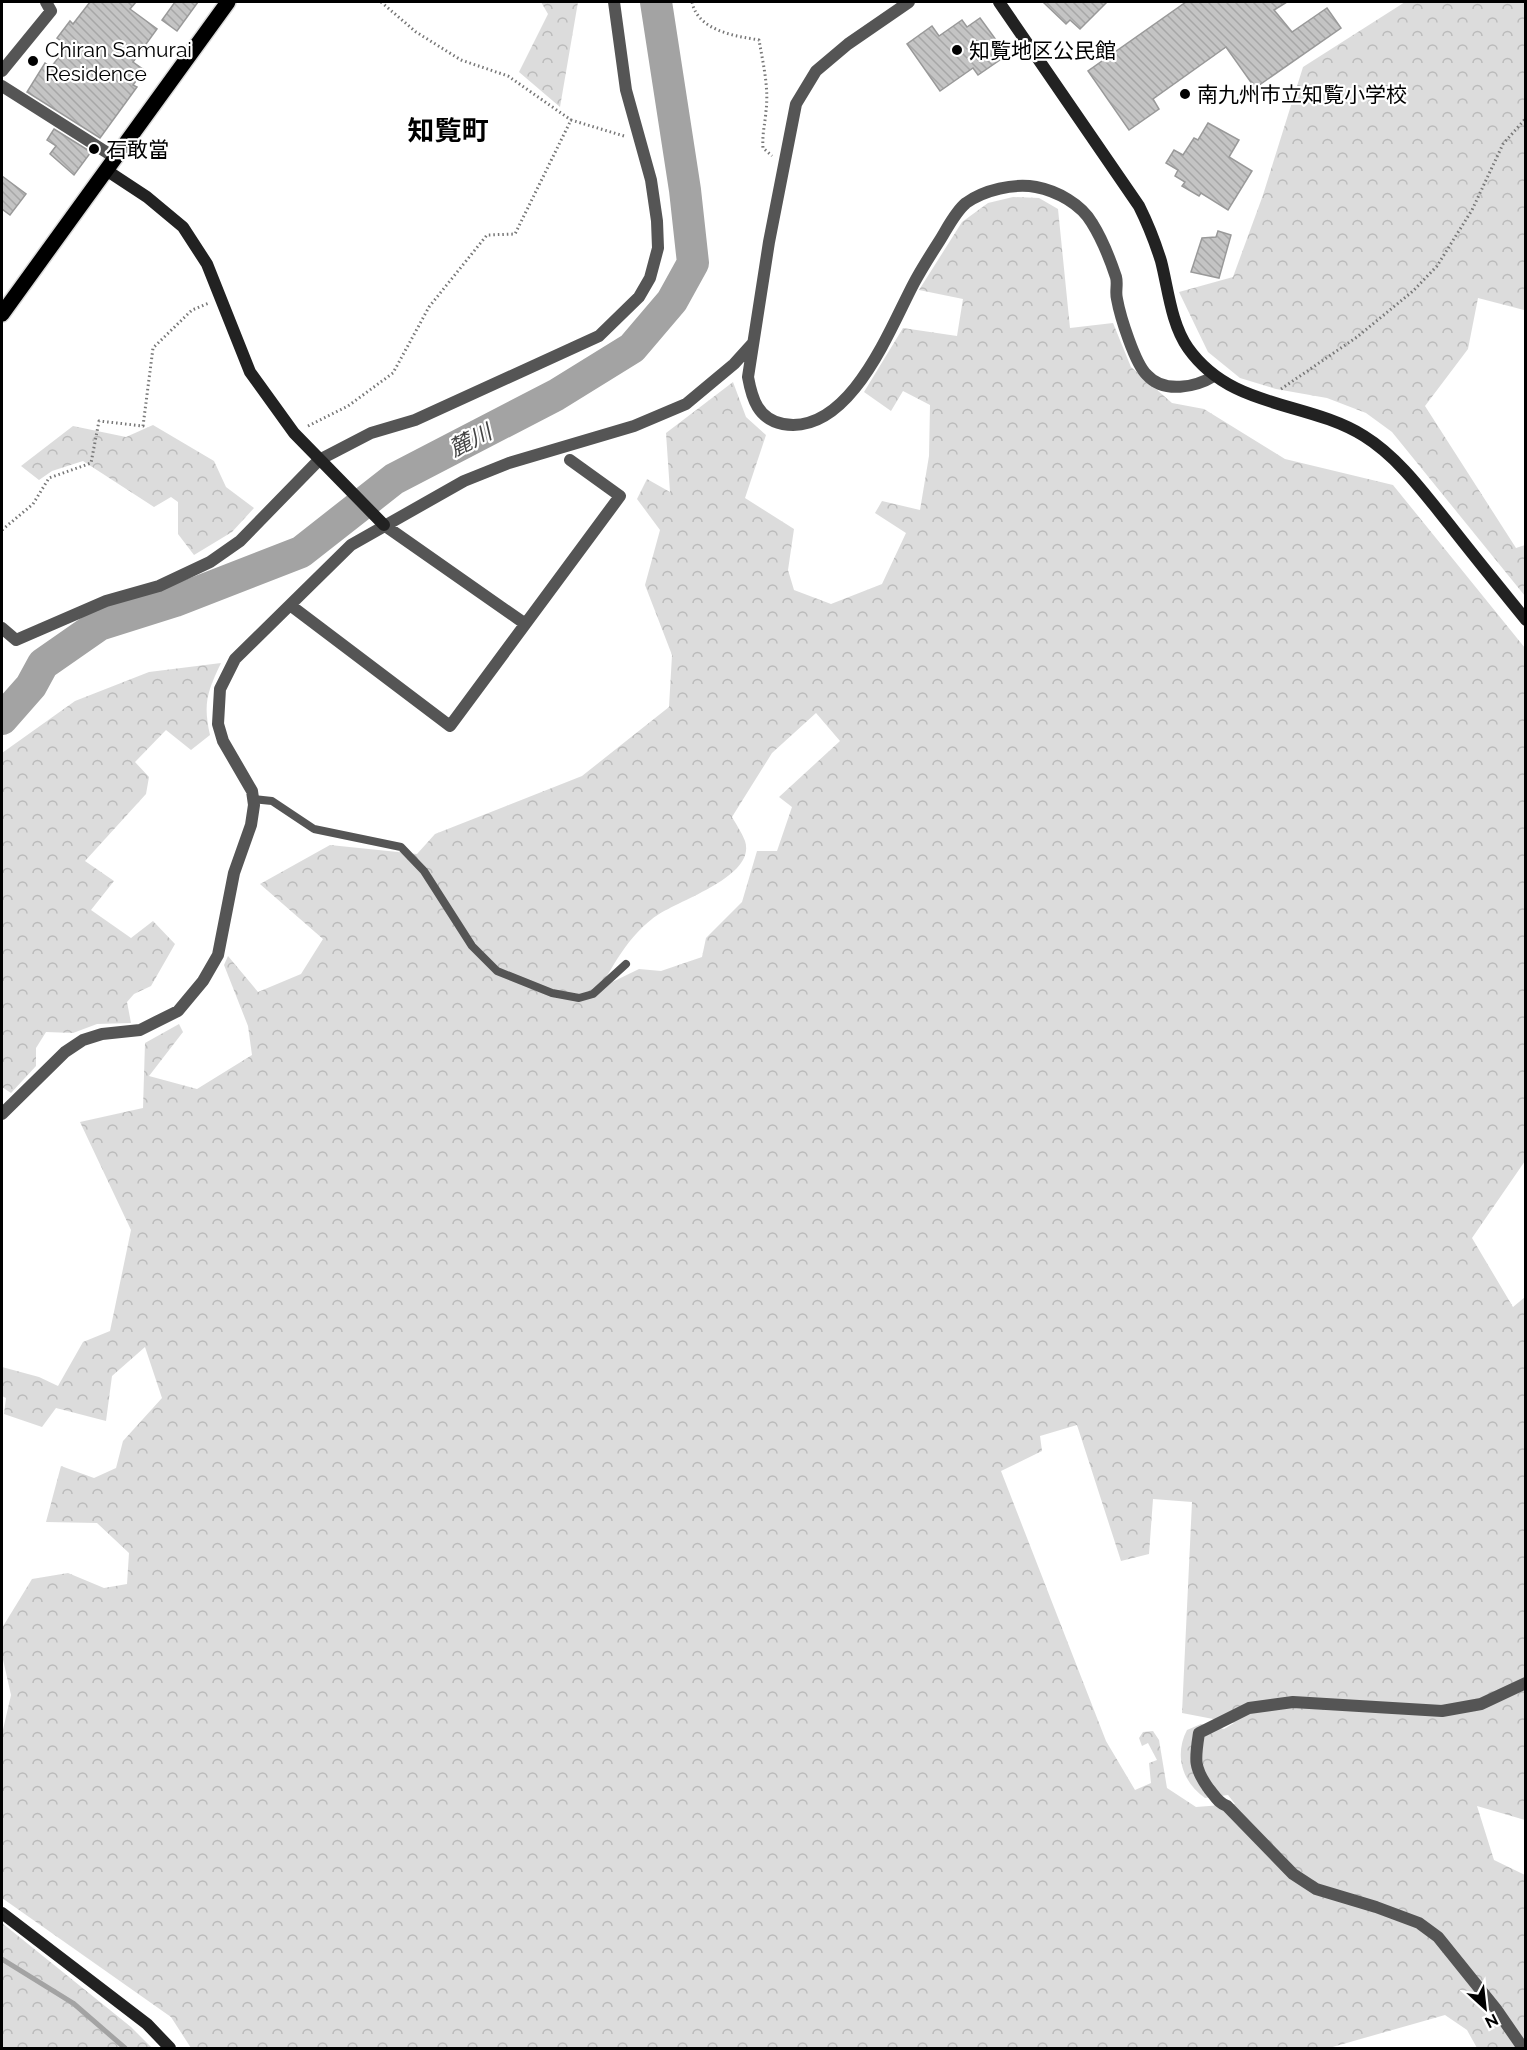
<svg xmlns="http://www.w3.org/2000/svg" width="1527" height="2050" font-family="Raleway,'Noto Sans JP',sans-serif">
	<style>
		.forest { fill: url(#forest-crowns); fill-rule: evenodd }
		.lines { fill: none; stroke-linecap: round; stroke-linejoin: round }
		.stream { stroke: #a3a3a3; stroke-width: 5 }
		.river { stroke: #a3a3a3; stroke-width: 32 }
		.building { fill: url(#building-back-hatch); stroke: #999; stroke-width: 1.5 }
		.primary-casing { stroke: #dbdbdb; stroke-width: 18 }
		.path { stroke: #777; stroke-width: 3; stroke-dasharray: 1.5 3; stroke-linecap: butt }
		.lane { stroke: #555; stroke-width: 8 }
		.street { stroke: #555; stroke-width: 12 }
		.secondary { stroke: #222; stroke-width: 12 }
		.primary { stroke: #000; stroke-width: 15 }
		.poi-dot { fill: #000; stroke: #fff; stroke-width: 2 }
		.labels { text-anchor: middle; dominant-baseline: central; stroke-width: 4.5; stroke-linejoin: round; paint-order: stroke }
		.poi-label { font-size: 21px; fill: #000; stroke: #fff; text-anchor: start }
		.water-label { font-size: 22px; font-style: italic; fill: #444; stroke: #fff }
		.district-label { font-size: 27px; font-weight: bold; fill: #000; stroke: #fff }
	</style>
	<defs>
		<pattern id="forest-crowns" width="20" height="18" patternUnits="userSpaceOnUse" patternTransform="scale(1.5)"><rect width="20" height="18" fill="#dcdcdc"/><path d="M2 6a3 3 0 1 1 6 0M12 15a3 3 0 1 1 6 0" fill="none" stroke="#bbb"/></pattern>
		<pattern id="building-back-hatch" width="6" height="6" patternUnits="userSpaceOnUse" patternTransform="scale(1.5)"><rect width="6" height="6" fill="#c4c4c4"/><path d="M-1 5l2 2M0 0l6 6M5-1l2 2" fill="none" stroke="#a7a7a7"/></pattern>
	</defs>
	<rect width="100%" height="100%" fill="#fff"/>
	<path class="forest" d="M541,2H578L560,107L519,72L548,14Z
		M1405,2H1525V305L1524,310L1478,298L1468,349L1425,406L1516,548L1525,545V596L1392,432L1366,413L1327,398L1276,389L1240,378L1208,352L1179,292L1233,277L1263,195L1303,67Z
		M1013,197L1039,198L1058,209L1070,328L1113,323L1131,367L1172,403L1204,409L1285,459L1393,485L1525,648V1161L1472,1238L1513,1307L1525,1297V1820L1477,1806L1494,1860L1525,1875V2048H1477L1467,2030L1445,2015L1329,2048H191L171,2017L2,1898V1734L11,1695L2,1655V1628L32,1579L68,1573L104,1588L127,1584L129,1553L97,1523L46,1522L61,1466L94,1478L116,1468L123,1441L162,1398L145,1347L112,1376L106,1421L56,1408L42,1427L4,1414L6,1398L2,1396V1367L39,1377L58,1386L83,1342L110,1331L131,1230L80,1122L143,1108L145,1043L179,1024L183,1032L149,1076L197,1089L252,1055L248,1026L224,965L228,956L258,992L301,974L323,939L260,884L330,845L417,854L435,834L582,776L669,707L672,655L645,585L660,530L637,499L647,479L670,492L666,433L733,382L746,417L766,435L745,498L794,529L788,570L794,590L831,604L882,584L906,533L875,513L882,501L920,510L929,456L930,405L903,391L891,411L864,392L903,328L957,336L963,299L919,290L962,222L988,203ZM816,713L840,741L779,797L792,807L777,851H757L742,902L706,938L702,957L661,971L639,969L600,988C616,961 627,939 652,919C673,901 757,878 745,841C742,833 736,824 732,817L772,753ZM1077,1425L1121,1561L1149,1554L1153,1499L1192,1502L1182,1713L1234,1723L1224,1729L1201,1724L1187,1730C1174,1755 1182,1782 1205,1798L1228,1795L1235,1804L1196,1807L1167,1788L1159,1740L1153,1731L1143,1732L1139,1738L1142,1746L1148,1743L1157,1760L1149,1763L1151,1783L1135,1790L1106,1741L1001,1471L1042,1451L1040,1436Z
		M153,425L214,461L226,487L254,508L232,532L194,555L178,534V502L171,497L154,507L83,461L52,471L39,480L21,466L73,426L126,437Z
		M221,663C207,692 203,704 210,735L191,750L166,730L135,762L149,777L146,794L85,861L114,881L91,910L131,938L153,921L175,944L151,986L134,994L127,1002L131,1023L97,1024L73,1033L46,1032L36,1048V1066L11,1093L2,1087V753L75,701L149,672Z
		M2,1923L131,2027L152,2048H2Z"/>
	<g class="lines">
		<path class="stream" d="M2,1959L73,2003L125,2048"/>
		<path class="river" d="M2,719L31,686L43,664L99,625L175,601L301,552L394,479L556,395L632,348L672,301L693,263L685,190L656,2"/>
	</g>
	<path class="building" d="M90,2H136L130,9L157,29L133,62L144,70L133,85L137,87L100,138L27,92L45,63L51,67L68,46L57,38L70,21L73,24Z
		M175,2H198L177,31L162,20Z
		M1043,2H1107L1080,29L1070,20L1066,24Z
		M1186,2H1287L1274,10L1292,32L1327,8L1341,28L1255,88L1226,47L1153,99L1159,109L1129,130L1088,71Z
		M980,18L1007,55L978,75L973,68L940,91L907,44L932,26L939,36L962,20L967,27Z
		M1208,123L1239,140L1229,157L1252,171L1228,210L1201,193L1199,196L1182,186L1185,182L1175,176L1178,170L1166,163L1174,150L1183,155L1194,138L1198,140Z
		M54,129L91,152L74,175L50,154L56,146L47,140Z
		M2,176L26,194L10,215L2,209Z
		M1218,231L1231,235L1219,278L1191,272L1202,238L1216,237Z"/>
	<g class="lines">
		<defs>
			<path id="primary" d="M2,314L228,2"/>
		</defs>
		<use href="#primary" class="primary-casing"/>
		<path class="path" d="M381,2L416,32L461,60L508,76L571,120
			M692,2C698,31 735,36 759,40C763,63 769,88 766,111C765,124 762,134 763,148L772,156
			M1281,389L1357,337L1413,291L1437,266L1472,210L1503,144L1526,118
			M308,426L348,406L393,373L429,307L487,235L515,234L571,120L624,136
			M2,530L33,504L49,478L91,463L99,421L143,426L153,348L192,310L209,303"/>
		<path class="lane" d="M253,799L272,801L314,829L401,847L424,871L472,946L497,971L552,993L579,998L593,994L626,964"/>
		<path class="street" d="M909,2L848,44L816,71L796,104L769,242L748,377C752,399 758,419 783,424C850,436 890,328 914,283C922,268 931,254 940,240C947,229 955,212 966,203C984,190 1014,183 1036,187C1057,191 1081,204 1092,223C1102,239 1110,259 1116,277C1118,284 1115,292 1117,299C1120,316 1135,364 1147,375C1164,394 1196,387 1214,376
			M2,71L51,11L46,2
			M2,86L114,157
			M384,525L524,623
			M290,605L450,726L620,496L570,460
			M2,628L16,640L106,601L159,586L210,562L240,541L319,460L371,433L415,420L599,336L639,297L650,278L658,248L657,221L651,180L626,90L614,2
			M2,1114L65,1052L83,1040L102,1034L140,1030L178,1011L203,981L218,955L234,873L251,825L254,805L252,791L223,741L218,724L220,689L235,659L351,545L464,481L509,463L634,426L686,404L734,364L753,343
			M1523,2048L1496,2009L1438,1937L1419,1923L1376,1907L1316,1889L1293,1874L1227,1806C1218,1803 1215,1796 1209,1789C1193,1767 1195,1759 1199,1733L1249,1708L1293,1702L1442,1711L1481,1704L1526,1683"/>
		<path class="secondary" d="M999,2L1139,206C1148,224 1155,242 1161,261C1168,288 1171,324 1188,348C1232,410 1306,400 1364,436C1398,457 1424,493 1449,524C1474,556 1500,588 1526,620
			M106,170L147,197L183,227L207,264L250,372L294,433L384,525
			M2,1913L147,2024L170,2048"/>
		<use href="#primary" class="primary"/>
	</g>
	<g class="poi-dot">
		<circle cx="957" cy="50" r="6"/>
		<circle cx="33" cy="61" r="6"/>
		<circle cx="1185" cy="94" r="6"/>
		<circle cx="94" cy="149" r="6"/>
	</g>
	<g class="labels">
		<g class="poi-label">
			<text x="45" y="49">Chiran Samurai<tspan x="45" dy="24">Residence</tspan></text>
			<text x="969" y="50">知覧地区公民館</text>
			<text x="1197" y="94">南九州市立知覧小学校</text>
			<text x="106" y="149">石敢當</text>
		</g>
		<g class="water-label">
			<text transform="translate(470 440) rotate(-27)">麓川</text>
		</g>
		<g class="district-label">
			<text x="448" y="130">知覧町</text>
		</g>
	</g>
	<rect width="1527" height="2050" fill="none" stroke="#000000" stroke-width="6"/>
	<g transform="translate(1485 2008) rotate(153)" stroke="#ffffff" stroke-width="4.5" paint-order="stroke">
	<path d="M0-4.5L10 22L0 15L-10 22Z" fill="#000000"/>
	<text y="-9" font-size="16" font-weight="bold" text-anchor="middle" fill="#000000">N</text>
	</g>
</svg>
